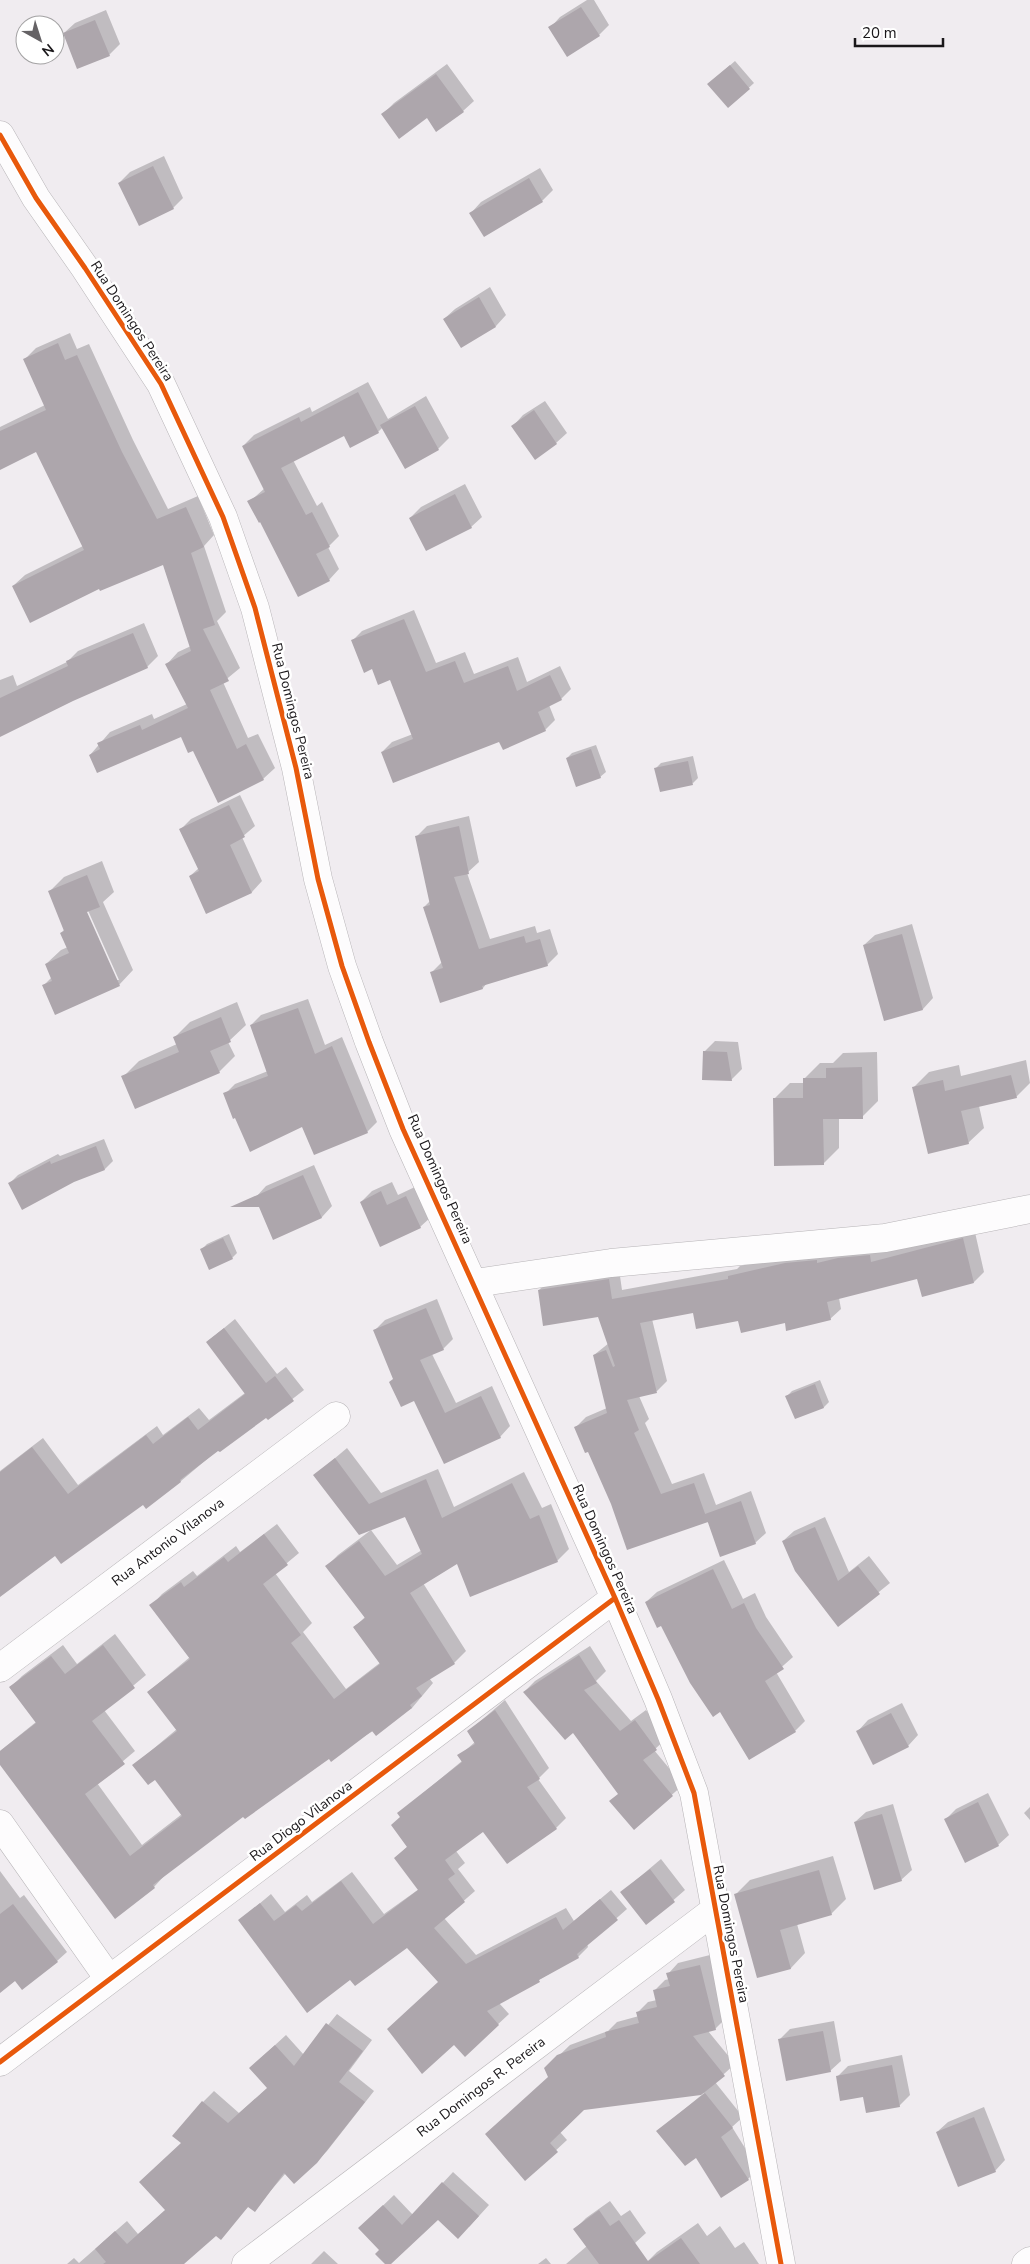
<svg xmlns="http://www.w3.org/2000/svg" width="1030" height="2264" font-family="'Nunito Sans',sans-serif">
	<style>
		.shadow { fill: #0003; fill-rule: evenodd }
		.building { fill: #ada6ac }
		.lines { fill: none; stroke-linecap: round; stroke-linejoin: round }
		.street-casing { stroke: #b7b4b7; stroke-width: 29 }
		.street { stroke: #fdfcfd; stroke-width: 28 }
		.cycleway-casing { stroke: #fff; stroke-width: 8 }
		.cycleway { stroke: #e8590c; stroke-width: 5 }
		.labels { text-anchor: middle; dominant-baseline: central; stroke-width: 5; stroke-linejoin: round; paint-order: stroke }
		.street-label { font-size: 14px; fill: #1a171a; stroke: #fff }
	</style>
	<rect width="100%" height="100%" fill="#f0ecf0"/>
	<path class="shadow" d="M587,0H594L609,25L599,35L550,28L560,17Z
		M106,10L120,44L109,55L64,33L75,23Z
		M735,61L754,83L728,107L713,80Z
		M447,64L474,101L463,111L437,130L427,116L383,114L394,103Z
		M164,156L183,198L173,208L119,183L130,172Z
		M540,168L553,190L542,201L471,213L481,202Z
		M490,287L506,315L496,326L461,347L444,319L455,309Z
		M70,333L77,349L89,344L133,440L168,509L198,496L214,535L204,546L226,612L217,621L240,668L223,682L248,738L258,734L275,768L263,779L193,749L182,735L90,755L110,732L152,714L154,719L187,704L167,664L178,652L191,646L163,563L100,588L13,586L25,575L83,546L37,451L0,468V427L45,405L25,359L36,348Z
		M368,382L388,419L426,396L449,438L438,449L383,427L378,432L345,434L293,460L317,506L322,502L339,536L328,547L339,569L329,580L261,520L249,502L265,488L243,446L254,435L310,407L312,412Z
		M545,401L567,433L556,443L513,426L523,415Z
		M465,484L482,517L471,527L410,518L421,507Z
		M414,610L436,663L465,652L474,674L518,657L527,682L560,666L571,689L561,699L549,705L555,720L545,730L500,740L382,752L392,742L413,734L391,679L373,668L352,641L362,631Z
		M144,623L158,656L147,667L72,699L0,735V680L13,675L17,686L67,662L78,651Z
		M596,745L606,772L600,777L567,758L572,753Z
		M693,756L698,778L693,783L656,768L661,763Z
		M240,795L255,826L242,837L262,881L252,892L207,912L190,876L199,868L180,830L191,819Z
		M469,816L479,862L467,873L490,939L535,926L537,933L550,929L558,954L547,965L487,983L483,988L441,1001L432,972L442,962L424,907L430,901L417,836L427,826Z
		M102,861L114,892L103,902L133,970L119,985L43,986L52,977L46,964L61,950L68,947L61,933L65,929L50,891L64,877ZM86,906L119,980H116L83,907Z
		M912,924L933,998L923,1009L885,1020L864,945L875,935Z
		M308,999L325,1045L342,1037L377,1122L367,1132L303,1125L225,1094L235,1084L268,1071L251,1025L261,1015Z
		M237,1002L246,1025L228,1042L235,1056L219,1072L123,1077L139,1061L177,1044L174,1038L190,1022Z
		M715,1041L738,1042L742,1069L731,1080L704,1052Z
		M877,1052L878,1101L862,1117L839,1118V1148L823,1164L774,1099L790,1083H804V1079L820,1063H833L843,1053Z
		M1026,1060L1030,1083L1016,1097L979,1106L984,1128L968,1143L913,1088L929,1072L959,1065L961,1076Z
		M104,1139L113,1161L105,1169L10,1183L18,1175L58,1154L60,1156Z
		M314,1165L332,1206L322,1217L274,1238L256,1197L266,1186Z
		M392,1182L398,1195L417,1186L431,1217L420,1227L361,1202L372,1191Z
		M974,1228L984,1272L974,1282L918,1277L839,1298L841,1309L830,1319L786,1322L739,1320L694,1312L652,1319L667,1381L657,1391L639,1396L649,1419L645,1423L672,1484L704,1473L716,1505L751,1491L766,1533L755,1543L708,1519L612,1504L589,1450L576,1427L586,1417L607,1408L594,1355L609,1343L599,1315L539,1290L550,1279L619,1269L622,1290L737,1269L740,1266L797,1253Z
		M229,1234L237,1253L232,1258L202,1249L207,1244Z
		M437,1299L453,1339L443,1349L432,1354L456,1403L492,1386L510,1426L500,1437L444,1462L414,1399L394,1378L375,1330L385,1320Z
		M235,1319L277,1374L286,1367L304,1390L268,1418L266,1416L219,1449L181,1481L55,1555L0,1591V1471L43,1438L78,1485L157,1426L163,1435L199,1408L209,1420L245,1393L207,1342Z
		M820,1380L829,1402L824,1407L796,1417L787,1396L792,1391Z
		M347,1448L381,1493L438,1469L454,1507L524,1472L542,1508L551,1504L569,1549L557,1561L457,1562L423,1583L466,1651L454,1663L429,1678L433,1683L412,1708L329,1757L244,1815L165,1875L154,1887L0,1763V1751L36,1722L10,1688L22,1676L63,1645L77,1664L115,1634L146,1675L104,1710L135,1751L97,1783L142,1845L182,1814L155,1778L134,1765L177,1729L148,1692L190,1657L151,1606L162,1594L193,1571L197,1576L236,1546L240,1552L277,1524L299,1553L275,1573L312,1623L303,1632L346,1689L381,1662L354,1628L365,1617L327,1566L338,1555L371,1530L397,1565L422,1550L405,1516L359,1533L315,1475Z
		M825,1517L849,1572L869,1556L890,1583L838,1625L783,1541L794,1531Z
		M724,1560L743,1599L755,1593L766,1617L793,1657L776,1672L805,1721L795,1731L721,1710L646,1602L657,1592Z
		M590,1646L606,1671L596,1681L631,1721L646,1710L667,1738L654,1750L683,1785L634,1828L619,1793L573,1731L524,1692L535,1681Z
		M505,1700L549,1768L538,1779L566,1818L556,1828L508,1862L483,1830L456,1851L465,1863L458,1869L475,1891L444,1918L476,1955L566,1908L574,1921L611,1890L627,1909L587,1944L588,1947L578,1957L499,2003L509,2014L465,2055L454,2043L439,1982L407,1946L350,1978L240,1920L271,1894L285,1912L307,1895L312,1902L352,1872L384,1914L419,1889L395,1858L408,1846L399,1813L462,1761L459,1756L475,1742L469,1731Z
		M902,1703L918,1735L908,1746L858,1731L868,1720Z
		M988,1793L1009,1835L998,1845L945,1820L956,1809Z
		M893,1804L912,1870L901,1880L855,1822L866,1812Z
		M1030,1807V1820L1024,1813Z
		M833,1856L846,1899L831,1914L797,1924L805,1953L791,1968L758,1977L735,1895L750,1880Z
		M661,1859L685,1890L646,1924L622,1892Z
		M0,1871L20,1898L24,1895L67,1952L57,1961L16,1980L0,1991Z
		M710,1955L726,2018L715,2029L708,2031L735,2064L715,2082L743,2117L732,2127L758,2169L748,2179L696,2156L658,2131L704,2093L583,2108L560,2132L567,2140L525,2179L549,2076L545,2069L570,2045L608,2031L617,2022L639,2016L638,2012L648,2002L657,2000L655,1990L665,1980L669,1979L668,1974L678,1963Z
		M337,2014L372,2040L349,2071L374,2091L327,2151L316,2162L286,2173L254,2210L249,2206L182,2264H67L74,2258L79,2263L127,2221L138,2234L166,2210L183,2143L174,2136L203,2102L214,2091L239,2113L268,2088L261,2058L286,2035L304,2055Z
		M834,2021L841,2061L830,2071L780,2039L790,2029Z
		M902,2055L910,2095L899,2106L864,2095L837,2077L848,2066Z
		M984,2107L1005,2160L995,2171L937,2132L948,2122Z
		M453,2172L489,2205L469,2227L438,2218L389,2264H386L370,2218L394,2195L413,2215Z
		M610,2201L621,2216L630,2210L646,2233L635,2243L606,2264H566L587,2246L575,2229L586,2218Z
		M698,2223L707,2236L720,2226L735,2248L744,2242L759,2264H645L657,2252Z
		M324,2251L338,2264H311Z
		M546,2258L551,2264H538Z"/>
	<path class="building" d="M581,7L600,36L567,57L548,27Z
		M95,20L110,56L77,69L63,33Z
		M730,65L750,89L728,108L707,84Z
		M436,74L464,112L436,132L427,118L399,139L381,114Z
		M153,166L174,209L139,226L118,183Z
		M529,178L543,202L484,237L469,213Z
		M479,297L496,327L461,348L443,319Z
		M58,343L65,360L77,355L122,452L157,519L186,507L204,547L191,553L215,625L203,629L229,681L210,690L237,749L246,744L264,780L218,803L193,751L188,753L181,737L97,773L89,755L100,749L97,743L140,725L142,730L188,708L165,664L191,651L163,565L100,591L99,589L30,623L12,586L84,550L36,452L0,470V431L46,410L23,359Z
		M358,392L379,433L350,448L344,436L281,468L306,515L312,512L330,547L316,554L330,581L298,597L260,522L259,523L247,501L265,492L242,446L299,417L301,422Z
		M415,406L439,450L405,469L380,425Z
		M534,410L557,444L535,460L511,426Z
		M455,494L472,528L426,551L409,518Z
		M404,619L426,672L455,661L464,683L508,666L517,691L550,675L562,700L538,712L546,731L503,750L499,742L393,783L381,752L413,739L390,680L378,685L372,669L364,673L351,640Z
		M133,633L148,668L73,701L0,737V698L68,666L66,661Z
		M591,749L601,778L576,787L566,758Z
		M688,761L693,785L660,792L654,768Z
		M229,805L245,837L230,845L252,893L206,914L189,876L199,871L179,829Z
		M459,826L469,874L454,877L479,949L524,936L526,943L540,939L548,966L482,986L483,989L440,1003L430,972L443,968L423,907L430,905L415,836Z
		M87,875L100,907L87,912L120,986L55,1015L42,985L52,981L45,964L69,953L60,933L64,931L48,891Z
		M902,934L923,1010L884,1021L863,945Z
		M298,1008L315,1054L332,1046L368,1133L314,1155L302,1127L250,1152L235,1118L233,1119L223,1093L268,1076L250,1025Z
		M221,1017L231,1042L210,1051L220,1073L135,1109L121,1076L179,1052L173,1037Z
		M703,1051L727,1052L732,1081L702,1080Z
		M862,1067L863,1119H823L824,1165L774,1166L773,1098H803V1078H826V1068Z
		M1011,1075L1017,1098L961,1111L969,1144L928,1154L912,1087L943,1080L945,1091Z
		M96,1146L105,1170L74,1182L22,1210L8,1183L50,1161L51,1164Z
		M303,1175L322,1218L273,1240L259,1207H230Z
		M381,1191L387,1205L406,1196L421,1228L380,1247L360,1202Z
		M223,1238L233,1259L209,1270L200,1249Z
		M963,1238L974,1283L922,1297L917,1279L827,1302L831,1320L786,1331L785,1323L741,1333L738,1321L696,1329L693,1313L640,1323L657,1393L627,1400L639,1430L634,1433L661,1494L694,1483L708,1522L627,1550L611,1504L588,1452L585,1453L574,1427L607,1413L593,1355L606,1350L613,1367L615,1366L598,1317L543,1326L538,1290L609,1279L612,1299L728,1279V1276L785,1263L817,1260V1263L838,1258L870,1255L871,1262Z
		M426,1308L444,1350L420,1360L445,1413L481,1396L501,1438L444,1464L414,1401L401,1407L389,1382L393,1379L373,1330Z
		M224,1328L266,1383L275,1376L294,1401L268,1420L266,1418L220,1452L218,1451L180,1480L181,1482L146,1509L143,1505L61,1564L55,1556L0,1597V1472L32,1447L68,1494L146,1435L153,1444L188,1417L198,1430L245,1394L206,1342Z
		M815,1384L824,1408L795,1419L785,1396Z
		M335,1458L369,1504L426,1479L442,1518L512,1483L530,1519L539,1515L558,1562L470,1597L457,1564L410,1593L455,1664L416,1688L422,1696L410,1705L412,1708L376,1736L372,1731L331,1762L329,1759L245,1819L243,1817L153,1885L155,1888L115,1919L0,1765V1751L36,1723L9,1687L51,1656L65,1674L103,1645L135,1688L92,1721L125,1764L85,1794L130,1856L182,1816L155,1780L148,1785L132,1765L177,1731L147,1692L190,1659L149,1605L181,1582L184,1587L224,1557L228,1562L264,1534L288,1565L263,1584L301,1635L291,1643L334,1699L380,1664L353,1627L365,1618L325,1566L359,1541L385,1576L422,1554L405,1517L359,1535L313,1475Z
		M741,1501L756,1544L720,1557L705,1514Z
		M815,1527L838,1581L858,1566L880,1594L838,1627L795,1571L782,1541Z
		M713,1569L732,1609L744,1603L756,1628L784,1669L765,1681L796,1732L749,1760L720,1712L713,1717L690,1683L661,1626L657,1628L645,1602Z
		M579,1655L597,1683L584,1690L620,1731L635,1720L657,1750L643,1760L673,1796L634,1830L609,1801L618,1794L573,1733L565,1740L523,1692Z
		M495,1710L540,1779L527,1787L557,1829L507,1864L483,1832L445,1860L455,1874L448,1879L465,1902L434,1928L466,1964L556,1917L563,1930L600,1899L618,1920L577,1954L579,1958L539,1980L540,1982L487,2011L499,2025L465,2057L454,2045L422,2074L387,2029L438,1982L407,1948L355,1986L350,1980L307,2013L238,1920L260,1903L274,1921L296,1905L302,1911L341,1881L373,1924L418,1890L394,1858L407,1847L391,1825L400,1817L397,1813L462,1762L457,1755L475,1744L467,1731Z
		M891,1713L909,1747L873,1765L856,1731Z
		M978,1802L999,1846L965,1863L944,1819Z
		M882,1814L902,1881L874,1890L854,1822Z
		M650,1869L675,1902L646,1925L620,1892Z
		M819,1870L832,1915L780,1930L791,1969L757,1978L734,1894Z
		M13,1904L58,1962L22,1990L15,1981L0,1993V1914Z
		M700,1965L716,2030L693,2036L725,2076L701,2095L584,2110L550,2143L558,2152L525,2181L485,2134L548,2077L544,2068L557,2055L606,2037L605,2032L639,2023L636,2012L657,2007L653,1990L670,1986L666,1973Z
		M326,2023L363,2051L339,2082L365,2102L317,2163L294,2184L284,2173L255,2212L248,2207L221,2240L216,2236L184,2264H103L106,2262L95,2249L115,2231L127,2244L165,2210L139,2182L181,2143L172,2136L202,2101L228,2123L267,2088L249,2068L275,2045L294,2066Z
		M823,2031L831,2072L786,2081L778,2039Z
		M892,2065L900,2107L866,2113L863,2097L840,2101L836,2076Z
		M705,2093L733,2128L721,2137L749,2180L721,2198L696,2158L685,2166L656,2131Z
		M974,2117L996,2172L958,2187L936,2132Z
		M442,2182L479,2216L458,2239L438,2220L391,2264H385L375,2254L379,2250L358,2228L383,2205L402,2225Z
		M599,2210L610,2226L619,2220L648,2261L681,2238L700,2264H599L573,2229Z"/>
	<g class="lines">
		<defs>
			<path id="street" d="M0,135L36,198L85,268L161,384L223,517L255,608L296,768L318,879L342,966L369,1042L403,1129L615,1598L658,1699L694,1793L781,2264
				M475,1283L611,1263L885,1238L1030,1209
				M0,1668L336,1416
				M0,1824L109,1979
				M0,2062L615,1598
				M246,2264L715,1910
				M1026,2264L1030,2261"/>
		</defs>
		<use href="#street" class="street-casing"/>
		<use href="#street" class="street"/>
		<defs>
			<path id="cycleway" d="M0,135L36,198L85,268L161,384L223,517L255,608L296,768L318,879L342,966L369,1042L403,1129L615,1598L658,1699L694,1793L781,2264
				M0,2062L615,1598"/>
		</defs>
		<use href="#cycleway" class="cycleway-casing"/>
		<use href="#cycleway" class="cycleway"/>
	</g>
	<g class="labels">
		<g class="street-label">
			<text transform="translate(132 321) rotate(57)">Rua Domingos Pereira</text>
			<text transform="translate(293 711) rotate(76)">Rua Domingos Pereira</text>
			<text transform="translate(440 1179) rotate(66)">Rua Domingos Pereira</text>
			<text transform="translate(168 1542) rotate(-37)">Rua Antonio Vilanova</text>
			<text transform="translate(605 1549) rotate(66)">Rua Domingos Pereira</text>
			<text transform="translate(301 1821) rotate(-37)">Rua Diogo Vilanova</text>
			<text transform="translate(731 1934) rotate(79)">Rua Domingos Pereira</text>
			<text transform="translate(481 2087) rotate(-37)">Rua Domingos R. Pereira</text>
		</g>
	</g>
	<g transform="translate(40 40) rotate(141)"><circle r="24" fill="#ffffff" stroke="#a3a2a3"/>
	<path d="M0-4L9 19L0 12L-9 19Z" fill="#656265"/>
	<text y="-8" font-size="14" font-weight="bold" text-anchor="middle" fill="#1a171a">N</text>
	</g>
	<path d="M855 38v8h88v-8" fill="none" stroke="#1a171a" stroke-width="2.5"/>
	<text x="862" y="38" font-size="15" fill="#1a171a" stroke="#ffffff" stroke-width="4" paint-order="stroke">20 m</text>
</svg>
